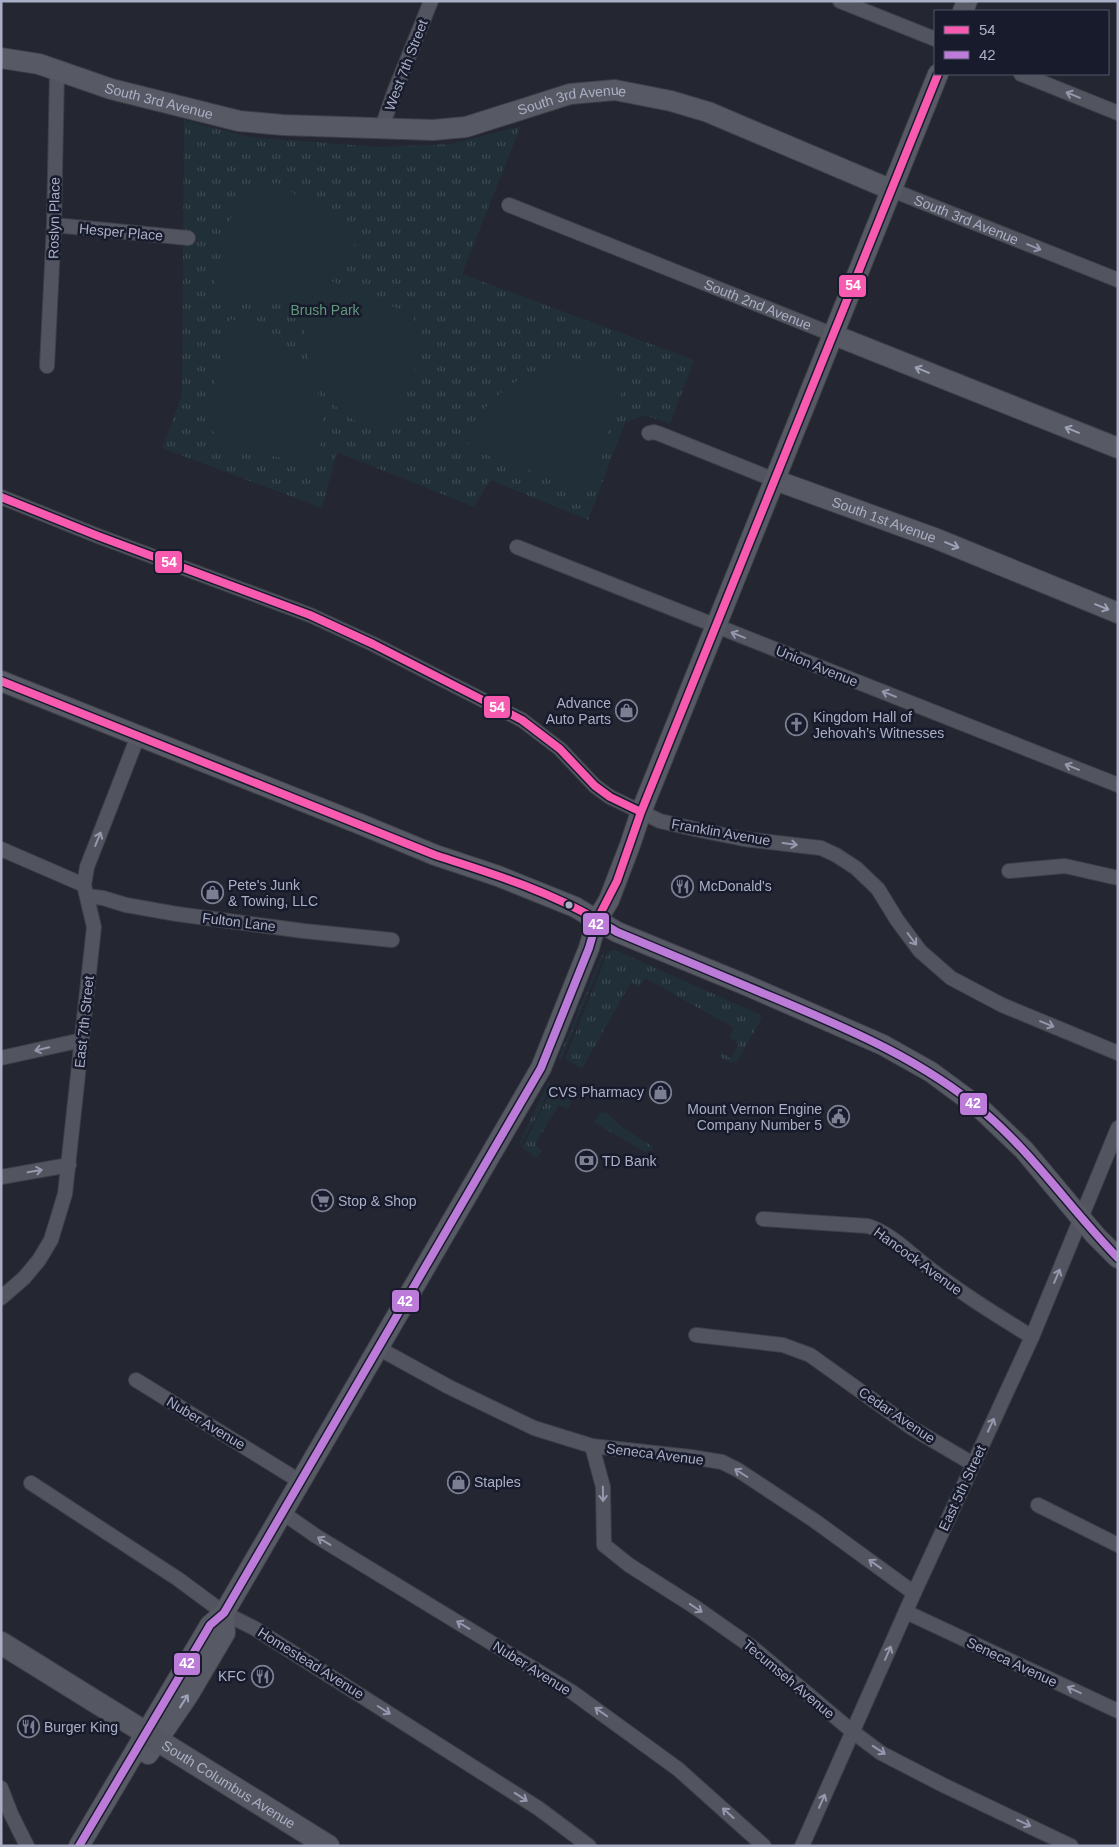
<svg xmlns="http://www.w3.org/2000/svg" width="1119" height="1847" font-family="Helvetica,sans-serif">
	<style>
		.grass { fill: url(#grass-tufts) }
		.pitch { fill: #212f38 }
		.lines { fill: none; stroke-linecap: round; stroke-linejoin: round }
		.street-casing { stroke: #3e4049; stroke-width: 16 }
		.secondary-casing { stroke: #3e4049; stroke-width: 22 }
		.primary-casing { stroke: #41434e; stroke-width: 24 }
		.street { stroke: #525560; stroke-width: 14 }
		.secondary { stroke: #575a65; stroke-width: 20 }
		.primary { stroke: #555862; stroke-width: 22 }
		.bus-1-casing { stroke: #171b2c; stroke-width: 11 }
		.bus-2-casing { stroke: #171b2c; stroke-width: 11 }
		.bus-1 { stroke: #f75aaf; stroke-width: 8 }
		.bus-2 { stroke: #bd7bd9; stroke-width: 8 }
		.oneway { stroke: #9598ac }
		.oneway2 { stroke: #9ea2b7 }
		.bus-dot { fill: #abafc5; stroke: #171b2c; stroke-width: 2 }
		.labels { text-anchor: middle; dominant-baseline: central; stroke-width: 5; stroke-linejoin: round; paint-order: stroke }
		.street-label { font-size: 14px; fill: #abafc5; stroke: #171b2c }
		.park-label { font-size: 14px; fill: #61977a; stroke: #171b2c }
		.poi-label { font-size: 14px; fill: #abafc5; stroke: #171b2c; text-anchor: start }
		.line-badge { stroke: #171b2c; stroke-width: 2 }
		.badge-label { font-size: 14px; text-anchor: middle; font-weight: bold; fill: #fff }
	</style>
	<defs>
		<pattern id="grass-tufts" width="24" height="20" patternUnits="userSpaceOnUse" patternTransform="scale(1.25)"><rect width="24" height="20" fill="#212f38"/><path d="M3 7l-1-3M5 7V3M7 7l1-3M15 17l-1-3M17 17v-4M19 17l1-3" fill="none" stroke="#3f4b53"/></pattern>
	</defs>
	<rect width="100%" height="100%" fill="#242632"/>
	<path class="grass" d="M184,120L249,137L378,147L451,144L521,126L462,274L694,360L670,424L645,415L625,423L588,520L490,480L474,507L337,452L322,508L162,448L182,395Z
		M615,950L761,1015V1020L737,1061L731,1063L719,1057L722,1052L730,1058L739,1044L729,1037L734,1028L645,978L640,987L631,982L582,1069L565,1059L608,952Z
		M605,952L561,1060L558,1059L600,958Z
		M548,1083L551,1085L538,1114L520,1146V1141Z
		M554,1085L565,1092L571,1103L568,1109L559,1105L535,1144L542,1151L537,1158L522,1148Z
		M600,1112L607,1113L621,1126L653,1147V1149L645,1152L594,1122Z"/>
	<path class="pitch" d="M276,183L360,235L348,256L326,279L413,315L416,328L424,346L390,432L363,426L339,410L321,388L309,360L304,324L313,295L321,285L288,299L241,302L211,295L236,199Z
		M230,319L256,327L281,343L307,370L319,396L324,430L316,464L223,447L205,419Z
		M588,363L614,369L627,376L591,484L581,489L466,447L483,410L508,386L549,364Z"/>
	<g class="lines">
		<defs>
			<g id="street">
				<path d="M840,1L935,39"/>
				<path d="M1021,74L1118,113"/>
				<path d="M381,130L395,90L431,1"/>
				<path id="s1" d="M892,190L1118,280"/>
				<path id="s2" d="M509,205L834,335"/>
				<path d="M54,225L188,238"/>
				<path d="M47,366L54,225L57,70"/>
				<path d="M649,433L654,432L660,434L775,480"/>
				<path d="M1,497L98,536L310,615L373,644L522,720L560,749L595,786L610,797L660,821L699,830L744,839L821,848L836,855L856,868L878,889L897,920L920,951L951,978L1002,1005L1118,1053"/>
				<path d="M517,547L1118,785"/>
				<path d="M1,849L84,885"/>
				<path d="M1009,871L1065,866L1118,878"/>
				<path d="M87,896L103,898L126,905L177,914L304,931L392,940"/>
				<path d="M1,1058L82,1040"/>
				<path d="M1,1177L69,1165"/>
				<path d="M763,1219L868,1226C890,1233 907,1251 925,1265C959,1292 995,1314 1032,1337"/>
				<path d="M1,1298L24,1278L39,1260L51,1240L65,1194L94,927L84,885L87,867L138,736"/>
				<path d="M696,1335L783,1345L810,1355L912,1428L973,1464"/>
				<path d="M378,1348L449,1387L534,1428L592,1446L691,1457L722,1462L738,1470L815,1521L914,1593"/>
				<path d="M136,1380L301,1482"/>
				<path d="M592,1446L603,1487L604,1545L629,1565L695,1607L752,1647L853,1732L881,1753L943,1785L1071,1846"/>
				<path d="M31,1483L178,1579L224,1613L254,1628L538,1808L589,1846"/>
				<path d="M1038,1505L1118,1545"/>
				<path d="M283,1513L316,1536L572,1692L678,1769L764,1846"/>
				<path d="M906,1612L1118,1711"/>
				<path d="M1,1788L11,1814L27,1846"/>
				<path d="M802,1846L914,1593L1032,1337L1118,1128"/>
			</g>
			<g id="secondary">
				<path d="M963,11L967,1"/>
				<path id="s3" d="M1,58L39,64L111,89L239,121L283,125L433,130L466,127L570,94L615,90L671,101L708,112L892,190"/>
				<path d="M834,335L1118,448"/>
				<path id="s4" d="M775,480L937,539L1118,613"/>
				<path d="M1,681L360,824L435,855L498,876L575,907L617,932L746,985L883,1045L931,1072L981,1109L1024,1150L1095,1235L1118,1258"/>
				<path d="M148,1754L189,1694L225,1633L224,1613"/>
				<path d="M79,1846L210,1625L224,1613L541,1068L589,948L597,920L609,900L630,845L641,812L938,74"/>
			</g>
			<g id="primary">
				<path id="s5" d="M1,1643L328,1846"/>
			</g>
		</defs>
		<use href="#street" class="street-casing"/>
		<use href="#secondary" class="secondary-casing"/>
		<use href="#primary" class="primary-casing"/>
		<use href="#street" class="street"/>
		<use href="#secondary" class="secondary"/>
		<use href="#primary" class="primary"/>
		<defs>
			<path id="bus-1" d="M1,497L98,536L310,615L373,644L522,720L560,749L595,786L610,797L641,812
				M1,681L435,855C490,873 547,890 597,920
				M597,920L617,881L641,812L938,74"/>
			<path id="bus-2" d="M79,1846L210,1625L224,1613L541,1068L589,948L597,920L617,932C670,954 724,977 777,999C851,1030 924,1061 985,1113C1035,1156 1072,1211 1118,1258"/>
		</defs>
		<use href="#bus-1" class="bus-1-casing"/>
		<use href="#bus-2" class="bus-2-casing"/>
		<use href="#bus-1" class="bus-1"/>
		<use href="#bus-2" class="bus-2"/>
	</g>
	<defs><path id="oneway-shaft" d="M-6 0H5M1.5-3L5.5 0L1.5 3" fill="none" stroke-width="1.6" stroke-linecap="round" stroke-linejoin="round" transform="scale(1.25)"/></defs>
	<g class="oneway">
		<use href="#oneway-shaft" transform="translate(1073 95) rotate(-158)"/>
		<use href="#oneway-shaft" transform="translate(1034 247) rotate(22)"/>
		<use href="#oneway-shaft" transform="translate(738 635) rotate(-158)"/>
		<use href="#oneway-shaft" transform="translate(889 694) rotate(-158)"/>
		<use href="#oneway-shaft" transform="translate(1072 767) rotate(-158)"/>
		<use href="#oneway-shaft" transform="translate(98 839) rotate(-68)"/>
		<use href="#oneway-shaft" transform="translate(790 844) rotate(7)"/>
		<use href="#oneway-shaft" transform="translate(912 939) rotate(53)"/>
		<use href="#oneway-shaft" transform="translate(1047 1024) rotate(22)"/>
		<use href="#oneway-shaft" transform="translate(42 1049) rotate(167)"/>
		<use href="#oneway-shaft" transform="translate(35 1171) rotate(-10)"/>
		<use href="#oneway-shaft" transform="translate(1057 1276) rotate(-67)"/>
		<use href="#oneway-shaft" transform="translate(991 1425) rotate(-65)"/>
		<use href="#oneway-shaft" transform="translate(741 1473) rotate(-148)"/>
		<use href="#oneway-shaft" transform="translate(603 1494) rotate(89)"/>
		<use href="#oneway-shaft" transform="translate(324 1541) rotate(-149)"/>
		<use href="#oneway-shaft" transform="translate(875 1564) rotate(-144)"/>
		<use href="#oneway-shaft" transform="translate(696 1608) rotate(34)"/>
		<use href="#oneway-shaft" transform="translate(463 1625) rotate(-149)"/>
		<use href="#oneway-shaft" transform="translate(888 1653) rotate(-66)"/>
		<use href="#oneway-shaft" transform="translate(1074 1690) rotate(-155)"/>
		<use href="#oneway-shaft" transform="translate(384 1710) rotate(32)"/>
		<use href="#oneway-shaft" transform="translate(601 1712) rotate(-145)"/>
		<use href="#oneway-shaft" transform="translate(879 1750) rotate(33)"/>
		<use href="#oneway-shaft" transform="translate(521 1797) rotate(33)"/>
		<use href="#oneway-shaft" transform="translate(822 1801) rotate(-66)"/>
		<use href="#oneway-shaft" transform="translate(728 1813) rotate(-138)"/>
		<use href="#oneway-shaft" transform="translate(1024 1823) rotate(25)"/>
	</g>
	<g class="oneway2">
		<use href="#oneway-shaft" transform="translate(922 370) rotate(-158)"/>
		<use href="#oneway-shaft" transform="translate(1072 430) rotate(-158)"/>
		<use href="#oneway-shaft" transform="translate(952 545) rotate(22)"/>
		<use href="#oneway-shaft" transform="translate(1102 607) rotate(22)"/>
		<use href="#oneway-shaft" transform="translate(184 1701) rotate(-58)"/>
	</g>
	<defs>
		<symbol id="shop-ring" viewBox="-11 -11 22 22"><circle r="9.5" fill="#171b2c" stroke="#7c7f92" stroke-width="1.5"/><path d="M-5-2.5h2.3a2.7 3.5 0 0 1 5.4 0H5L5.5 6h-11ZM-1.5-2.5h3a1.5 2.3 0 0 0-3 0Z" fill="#7c7f92"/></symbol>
		<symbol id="church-ring" viewBox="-11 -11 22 22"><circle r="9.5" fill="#171b2c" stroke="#7c7f92" stroke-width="1.5"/><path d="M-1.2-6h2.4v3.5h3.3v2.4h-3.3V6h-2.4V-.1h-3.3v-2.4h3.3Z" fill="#7c7f92"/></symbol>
		<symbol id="restaurant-ring" viewBox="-11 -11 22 22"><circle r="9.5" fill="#171b2c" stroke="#7c7f92" stroke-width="1.5"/><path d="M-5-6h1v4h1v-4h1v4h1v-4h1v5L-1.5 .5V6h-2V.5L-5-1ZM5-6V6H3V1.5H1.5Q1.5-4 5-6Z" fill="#7c7f92"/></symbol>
		<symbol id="civic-ring" viewBox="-11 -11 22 22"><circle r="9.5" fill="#171b2c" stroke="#7c7f92" stroke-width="1.5"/><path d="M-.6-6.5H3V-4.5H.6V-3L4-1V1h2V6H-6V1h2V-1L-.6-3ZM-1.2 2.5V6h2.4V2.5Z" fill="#7c7f92"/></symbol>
		<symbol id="bank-ring" viewBox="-11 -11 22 22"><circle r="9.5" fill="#171b2c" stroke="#7c7f92" stroke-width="1.5"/><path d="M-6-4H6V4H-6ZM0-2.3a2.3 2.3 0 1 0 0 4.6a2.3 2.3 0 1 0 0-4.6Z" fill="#7c7f92"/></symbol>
		<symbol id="supermarket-ring" viewBox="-11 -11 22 22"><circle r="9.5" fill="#171b2c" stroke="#7c7f92" stroke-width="1.5"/><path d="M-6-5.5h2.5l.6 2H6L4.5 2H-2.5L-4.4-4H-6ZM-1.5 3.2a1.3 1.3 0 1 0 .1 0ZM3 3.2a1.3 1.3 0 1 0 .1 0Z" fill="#7c7f92"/></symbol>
	</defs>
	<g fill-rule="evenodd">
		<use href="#shop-ring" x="614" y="698" width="25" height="25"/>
		<use href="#church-ring" x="784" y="712" width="25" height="25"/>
		<use href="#restaurant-ring" x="670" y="874" width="25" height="25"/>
		<use href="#shop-ring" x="200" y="880" width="25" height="25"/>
		<use href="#shop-ring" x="648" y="1080" width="25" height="25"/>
		<use href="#civic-ring" x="826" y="1104" width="25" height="25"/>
		<use href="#bank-ring" x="574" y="1148" width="25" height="25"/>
		<use href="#supermarket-ring" x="310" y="1188" width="25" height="25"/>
		<use href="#shop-ring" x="446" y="1470" width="25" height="25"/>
		<use href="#restaurant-ring" x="250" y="1664" width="25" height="25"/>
		<use href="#restaurant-ring" x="16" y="1714" width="25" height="25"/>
	</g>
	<circle class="bus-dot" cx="569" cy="905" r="4.5"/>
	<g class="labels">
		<g class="street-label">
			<text transform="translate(406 65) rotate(-69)">West 7th Street</text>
			<text stroke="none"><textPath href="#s3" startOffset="164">South 3rd Avenue</textPath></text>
			<text stroke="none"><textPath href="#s3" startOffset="584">South 3rd Avenue</textPath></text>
			<text transform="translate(54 218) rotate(-89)">Roslyn Place</text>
			<text stroke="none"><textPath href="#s1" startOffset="80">South 3rd Avenue</textPath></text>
			<text transform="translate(121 232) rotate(5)">Hesper Place</text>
			<text stroke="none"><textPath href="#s2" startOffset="268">South 2nd Avenue</textPath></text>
			<text stroke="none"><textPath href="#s4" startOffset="116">South 1st Avenue</textPath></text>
			<text transform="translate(817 666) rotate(22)">Union Avenue</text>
			<text transform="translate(721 832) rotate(10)">Franklin Avenue</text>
			<text transform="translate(239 922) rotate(7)">Fulton Lane</text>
			<text transform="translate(84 1022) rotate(-84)">East 7th Street</text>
			<text transform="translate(918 1261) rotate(36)">Hancock Avenue</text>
			<text transform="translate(897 1415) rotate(34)">Cedar Avenue</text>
			<text transform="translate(206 1423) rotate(31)">Nuber Avenue</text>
			<text transform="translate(655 1454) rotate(7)">Seneca Avenue</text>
			<text transform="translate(962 1488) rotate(-65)">East 5th Street</text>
			<text transform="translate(1012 1662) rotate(25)">Seneca Avenue</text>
			<text transform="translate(311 1663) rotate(32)">Homestead Avenue</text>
			<text transform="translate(532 1668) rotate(32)">Nuber Avenue</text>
			<text transform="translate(789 1679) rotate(40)">Tecumseh Avenue</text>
			<text stroke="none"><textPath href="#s5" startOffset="268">South Columbus Avenue</textPath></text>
		</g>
		<g class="park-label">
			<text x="325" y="310">Brush Park</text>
		</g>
		<g class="poi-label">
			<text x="611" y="703" text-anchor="end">Advance<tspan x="611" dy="16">Auto Parts</tspan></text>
			<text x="813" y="717">Kingdom Hall of<tspan x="813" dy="16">Jehovah’s Witnesses</tspan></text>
			<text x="228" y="885">Pete's Junk<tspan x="228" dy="16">&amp; Towing, LLC</tspan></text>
			<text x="699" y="886">McDonald's</text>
			<text x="644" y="1092" text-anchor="end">CVS Pharmacy</text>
			<text x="822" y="1109" text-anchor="end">Mount Vernon Engine<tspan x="822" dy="16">Company Number 5</tspan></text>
			<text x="602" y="1161">TD Bank</text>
			<text x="338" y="1201">Stop &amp; Shop</text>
			<text x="474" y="1482">Staples</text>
			<text x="246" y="1676" text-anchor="end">KFC</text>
			<text x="44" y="1727">Burger King</text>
		</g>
	</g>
	<g class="line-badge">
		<rect x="838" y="274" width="29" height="24" rx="5" fill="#f75aaf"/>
		<rect x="154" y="550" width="29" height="24" rx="5" fill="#f75aaf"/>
		<rect x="483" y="695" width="28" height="24" rx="5" fill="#f75aaf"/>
		<rect x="582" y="912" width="28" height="24" rx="5" fill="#bd7bd9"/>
		<rect x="959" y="1092" width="29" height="24" rx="5" fill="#bd7bd9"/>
		<rect x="391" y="1289" width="29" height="24" rx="5" fill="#bd7bd9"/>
		<rect x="173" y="1652" width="28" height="24" rx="5" fill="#bd7bd9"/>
	</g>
	<g class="badge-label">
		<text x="853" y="290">54</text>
		<text x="169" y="567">54</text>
		<text x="497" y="712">54</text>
		<text x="596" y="929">42</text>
		<text x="973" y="1108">42</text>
		<text x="405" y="1306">42</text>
		<text x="187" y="1668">42</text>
	</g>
	<rect width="1119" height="1847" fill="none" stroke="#abafc5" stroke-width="5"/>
	<rect x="934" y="10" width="175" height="65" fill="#171b2c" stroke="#525669"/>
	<rect x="944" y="26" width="25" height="8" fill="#f75aaf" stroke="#525669"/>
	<text x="979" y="35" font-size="15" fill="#abafc5">54</text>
	<rect x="944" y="51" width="25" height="8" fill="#bd7bd9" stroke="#525669"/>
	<text x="979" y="60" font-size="15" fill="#abafc5">42</text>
</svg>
